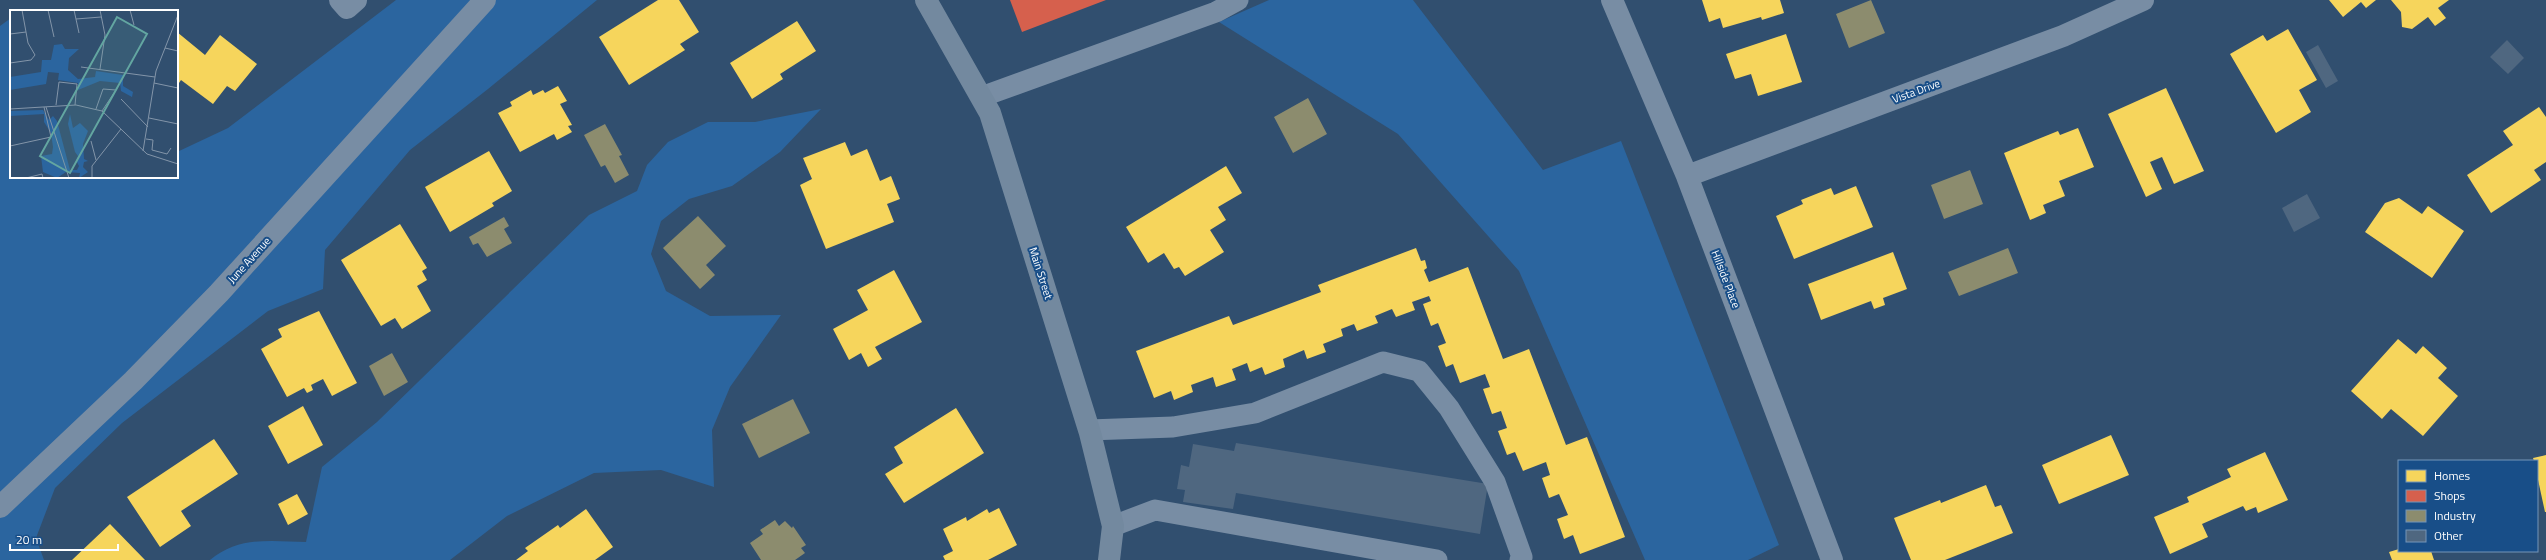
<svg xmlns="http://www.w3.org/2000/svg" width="2546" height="560" font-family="'Titillium Web',sans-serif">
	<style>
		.green { fill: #2b659f }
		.homes { fill: #f6d55c }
		.shops { fill: #d6604d }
		.industry { fill: #8c8c6e }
		.building { fill: #4f6780 }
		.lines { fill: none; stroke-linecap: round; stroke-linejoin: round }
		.service { stroke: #788da4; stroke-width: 21 }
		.minor { stroke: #788da4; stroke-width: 22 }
		.secondary { stroke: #73899f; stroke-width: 22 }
		.labels { text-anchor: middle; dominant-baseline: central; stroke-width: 4; stroke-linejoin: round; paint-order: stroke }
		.street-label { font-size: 11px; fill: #fff; stroke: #184e88 }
		.inset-road { fill: none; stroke: #8395a9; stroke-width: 1 }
		.view { fill: #63a6a1; fill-opacity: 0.15; stroke: #63a6a1; stroke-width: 2 }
		.inset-edge { fill: none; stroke: #fff; stroke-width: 2 }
	</style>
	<rect width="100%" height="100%" fill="#314f6f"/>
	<path class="green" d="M396,0H597L488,89L410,150L325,250L323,289L268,311L122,423L55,488L36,538L44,560H0V26L11,18V177H177V152L228,128Z
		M1269,0H1413L1543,170L1621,141L1779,545L1748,560H1645L1519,271L1398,134L1219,22Z
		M821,109L780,152L732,186L689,199L661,221L651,254L666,291L710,316L781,315L730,387L712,430L714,487L661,470L594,473L507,516L450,560H210C239,536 271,541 306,542L322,467L377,422L589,215L637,191L647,165L668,142L708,122H755Z"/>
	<path class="homes" d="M658,0H679L699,32L680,44L685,50L629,85L599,37Z
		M1702,0H1780L1784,13L1762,20L1761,17L1723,28L1720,18L1709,22Z
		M2329,0H2376L2366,8L2361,2L2343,17Z
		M2391,0H2449L2438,8L2446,18L2435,26L2428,17L2412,29L2402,27L2401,12Z
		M797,21L816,51L780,74L783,79L752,99L730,63Z
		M2288,29L2317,80L2299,90L2311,112L2276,133L2230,54L2263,35L2267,41Z
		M177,32L205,55L220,35L257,64L235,91L227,86L213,104L181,80L177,86Z
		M1786,34L1802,82L1758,96L1751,74L1735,79L1726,54Z
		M558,86L567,101L560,104L572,125L568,126L572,132L557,140L554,134L520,152L498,113L512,106L510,102L531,90L533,95L543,90L545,93Z
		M2166,88L2204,171L2174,184L2162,157L2150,162L2162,189L2146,197L2108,114Z
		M2539,107L2546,117V162L2534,170L2541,180L2491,213L2467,175L2513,145L2503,131Z
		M2078,128L2094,167L2059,181L2065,196L2043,205L2046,213L2030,220L2004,153L2058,131L2060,135Z
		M845,142L851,156L867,149L880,181L891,176L900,199L887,204L894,222L826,249L800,185L812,179L803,158Z
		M489,151L512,191L492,203L494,206L450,232L425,187Z
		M1226,166L1242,193L1218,207L1226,220L1210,230L1224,252L1185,276L1179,267L1174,269L1164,253L1148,263L1126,227Z
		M1856,186L1873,227L1794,259L1776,216L1803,204L1801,200L1831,188L1834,195Z
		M2399,198L2422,214L2428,206L2464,231L2432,278L2365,232L2385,203Z
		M400,224L427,268L422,271L427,280L417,286L431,311L402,329L395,318L381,326L341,260Z
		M1416,248L1421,261L1425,260L1427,268L1424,270L1429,282L1468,267L1503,359L1529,349L1566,445L1587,437L1625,537L1580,554L1573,535L1564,539L1557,519L1568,515L1559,494L1549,498L1542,478L1550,475L1546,462L1523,471L1515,452L1507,455L1498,431L1507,428L1501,411L1492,414L1483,389L1490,387L1485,374L1460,383L1453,364L1446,367L1438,346L1446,343L1438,323L1431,326L1423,304L1431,301L1429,296L1412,302L1415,310L1396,317L1392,309L1375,316L1378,323L1357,331L1354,324L1341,329L1343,336L1323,344L1326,352L1307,359L1304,350L1283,359L1285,367L1265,375L1262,367L1250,372L1247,363L1232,369L1236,380L1216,387L1213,377L1191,385L1193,392L1174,400L1171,391L1154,398L1136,351L1229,316L1233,325L1321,292L1318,285Z
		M1893,252L1907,289L1883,298L1885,305L1874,309L1871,301L1821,320L1808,284Z
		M894,270L922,322L875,347L882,359L868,367L861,353L849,360L833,329L868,310L857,290Z
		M319,311L357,383L332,396L323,379L311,385L313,390L307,393L304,388L287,397L261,349L282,337L278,329Z
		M2398,339L2416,354L2423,346L2447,368L2438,378L2458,396L2423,436L2391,409L2382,419L2351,391Z
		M303,406L323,445L288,464L268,426Z
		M956,408L984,453L904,503L885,474L903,463L894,447Z
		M2111,435L2129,475L2059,504L2042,465Z
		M214,439L238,474L181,511L191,526L160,547L127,497Z
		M2265,452L2288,500L2258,513L2256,507L2246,511L2243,506L2202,524L2208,537L2170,554L2154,517L2189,502L2187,497L2231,477L2227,469Z
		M2546,455V512H2545L2537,475V461H2534L2533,458Z
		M1986,485L1995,507L2001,505L2013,533L1945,560H1911L1894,518L1940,500L1941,503Z
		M297,494L308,514L288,525L278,504Z
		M999,508L1017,545L988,560H945L943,556L953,551L943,529L966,517L967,521L987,509L989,513Z
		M586,509L613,547L595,560H516L528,551L525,548L558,525L560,528Z
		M110,524L145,560H72Z
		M2399,549L2431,551L2434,560H2392L2389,552Z"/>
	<path class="shops" d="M1010,0H1106L1022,32Z"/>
	<path class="industry" d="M1871,0L1885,33L1849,48L1836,14Z
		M1308,98L1327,134L1293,153L1274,117Z
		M605,124L622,155L619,156L629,175L615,183L605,165L601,167L584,135Z
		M1970,170L1983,204L1944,219L1931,185Z
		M698,216L726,246L706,265L715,275L700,289L663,248Z
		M504,217L509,226L504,229L512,243L487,257L478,243L473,245L469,237Z
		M2008,248L2018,273L1959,296L1948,272Z
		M392,353L408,382L384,396L369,366Z
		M793,399L810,433L759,458L742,424Z
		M775,520L779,526L785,521L792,528L793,526L806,545L801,548L805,553L795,560H761L750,543L763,534L760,530Z"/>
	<path class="building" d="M2507,40L2524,58L2508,74L2490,57Z
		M2318,45L2338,81L2326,88L2306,52Z
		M2307,194L2320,218L2294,232L2282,208Z
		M1236,443L1488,484L1480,534L1236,493L1233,509L1183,502L1185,490L1177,489L1181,465L1189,467L1193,444L1234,451Z"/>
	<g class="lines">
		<path class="service" d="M981,97L1216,12L1238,0
			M1089,430L1173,427L1255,413L1383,362L1419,371L1449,408L1495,482L1522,557L1520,560
			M1113,526L1155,510L1437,560"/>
		<path class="minor" d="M340,0L347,8L356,0
			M1612,0L1687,176L1832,560
			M1687,176L2063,36L2143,0
			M0,507L133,381L219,293L485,0"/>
		<path class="secondary" d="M926,0L990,113L1090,433L1113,526L1109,560"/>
	</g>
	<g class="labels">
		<g class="street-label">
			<text transform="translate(1916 91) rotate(-20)">Vista Drive</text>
			<text transform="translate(249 260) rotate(-48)">June Avenue</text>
			<text transform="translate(1041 273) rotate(72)">Main Street</text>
			<text transform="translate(1726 279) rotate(69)">Hillside Place</text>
		</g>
	</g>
	<g transform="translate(10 10)">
		<rect width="168" height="168" fill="#314f6f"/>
		<path d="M52,34L55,39H69L59,48L58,60L68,69L85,67L86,61L113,65V76L123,82L122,87L111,81L110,73L90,71L68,80V73L48,70L49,63L38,62L36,74L0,80V67L31,62L32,50H41L44,35ZM33,100L39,110L43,106L47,111L60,160H67L69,156L66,150L68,146L65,142L58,114L60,104L63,118L70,113L78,121L73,134L74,149L78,151L74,152L73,157L78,162L69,168L70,163L56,162L47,168L33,162L31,146L42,144L43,137L41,123L34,112V104L0,106V101Z" fill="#2b659f"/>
		<path class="inset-road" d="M38,0L44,27M64,0L69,23M90,0L95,25L90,59M120,0L124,15M66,9L91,7M0,24L16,22M155,38L168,41M0,53L21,50L25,45L18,33L12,0M71,57L145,67M144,73L168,78M111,89L138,117M46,95L49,72L67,74L65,95M36,97L59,168M0,99L66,95L92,101L137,144L168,154M86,99L93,79L106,80L92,101M139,108L168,114M136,129L143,130L142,140L157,144L161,138M81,131L86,150M0,136L41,127L34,97M133,141L146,61L168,5M16,168L32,164L33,168M82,168V156L111,119"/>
		<path class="view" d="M107,7L137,24L60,163L30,146Z"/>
		<rect width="168" height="168" class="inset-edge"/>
	</g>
	<rect x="2398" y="460" width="140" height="92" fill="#184e88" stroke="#7495b8"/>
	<rect x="2406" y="470" width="20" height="12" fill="#f6d55c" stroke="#7495b8"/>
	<text x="2434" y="480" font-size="12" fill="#ffffff">Homes</text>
	<rect x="2406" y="490" width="20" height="12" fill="#d6604d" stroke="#7495b8"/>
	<text x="2434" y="500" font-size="12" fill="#ffffff">Shops</text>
	<rect x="2406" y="510" width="20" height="12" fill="#8c8c6e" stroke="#7495b8"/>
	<text x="2434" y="520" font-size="12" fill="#ffffff">Industry</text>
	<rect x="2406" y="530" width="20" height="12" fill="#4f6780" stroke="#7495b8"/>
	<text x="2434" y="540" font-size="12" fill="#ffffff">Other</text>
	<path d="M10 544v6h108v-6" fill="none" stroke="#ffffff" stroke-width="2"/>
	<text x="16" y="544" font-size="12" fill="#ffffff" stroke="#184e88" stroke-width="3" paint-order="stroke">20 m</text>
</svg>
